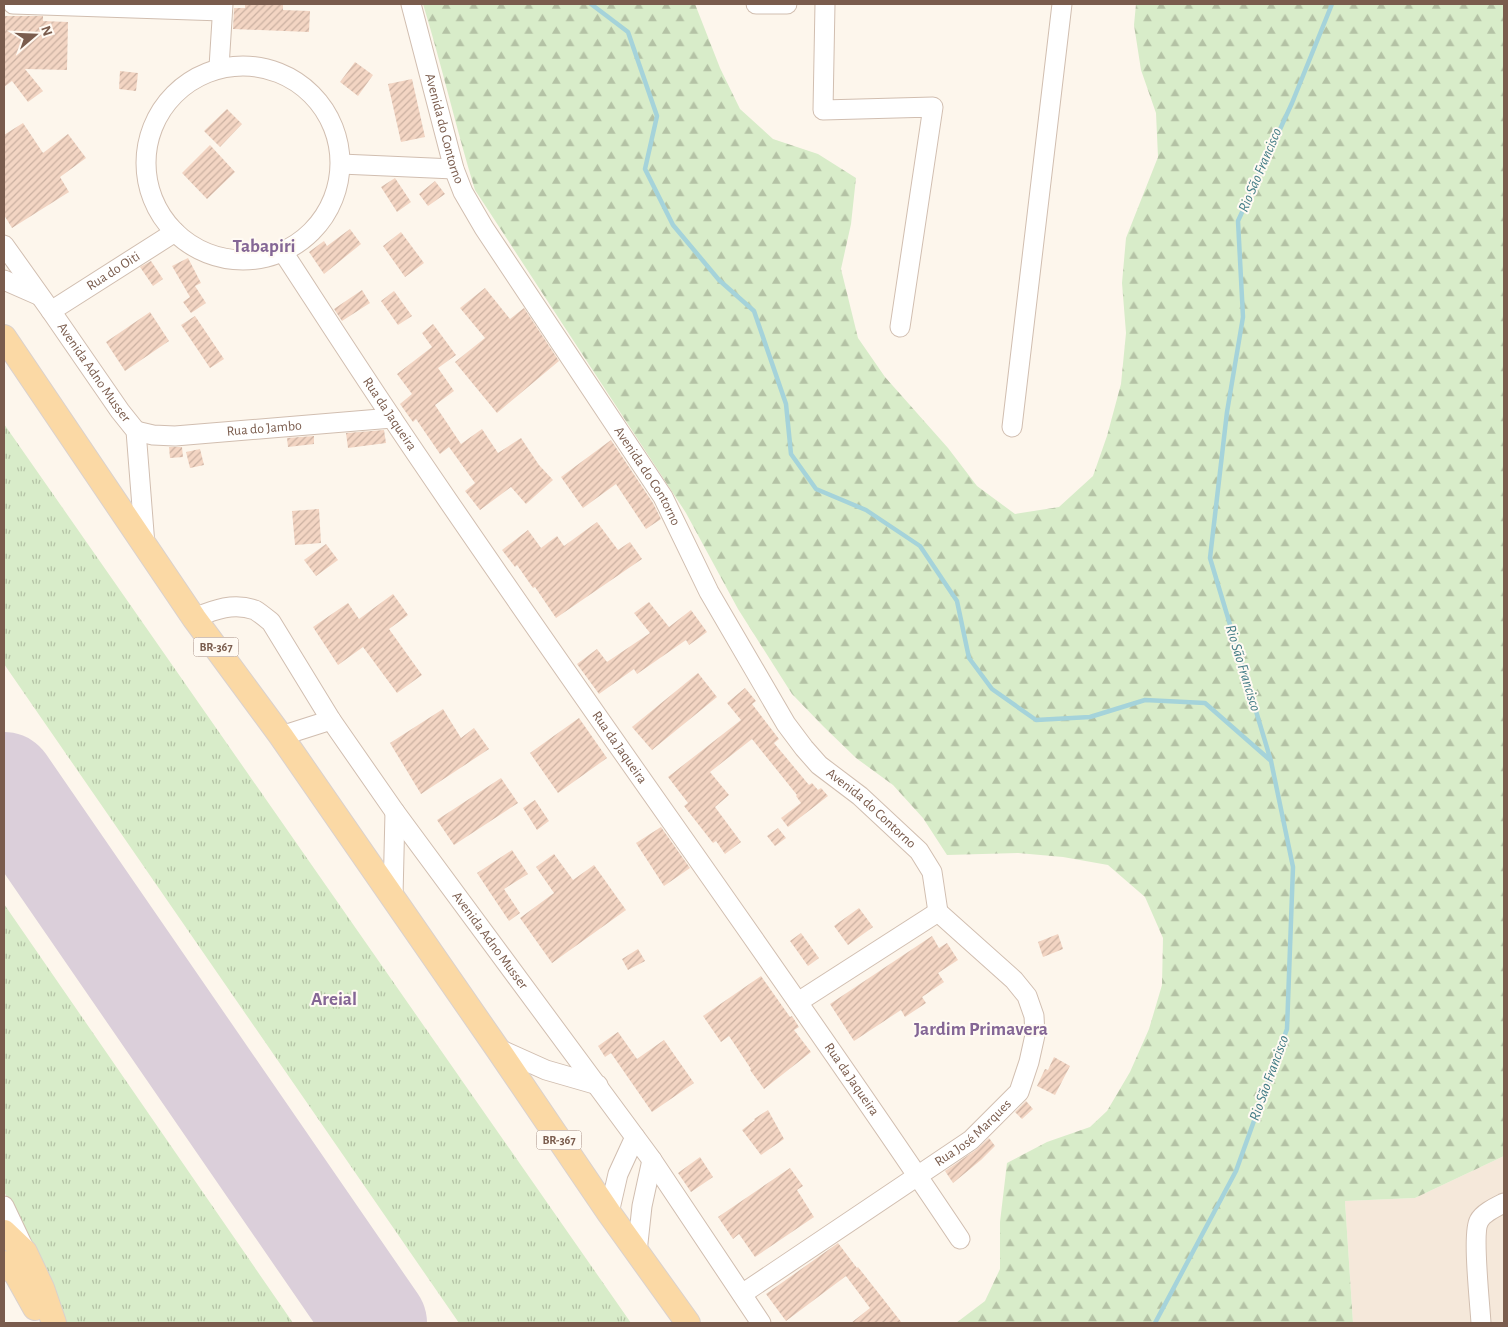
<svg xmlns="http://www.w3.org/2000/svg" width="1508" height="1327" font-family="'Alegreya Sans',sans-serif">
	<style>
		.residential { fill: #f5e8da }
		.grass { fill: url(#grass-tufts) }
		.forest { fill: url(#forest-firs) }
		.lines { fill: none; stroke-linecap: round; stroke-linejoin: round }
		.stream { stroke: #a5d3da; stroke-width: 4.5 }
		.runway { stroke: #dbcfda; stroke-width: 102 }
		.building { fill: url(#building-hatch) }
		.minor-casing { stroke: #d1beb0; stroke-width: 21 }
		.major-casing { stroke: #dad1cd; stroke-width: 26 }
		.minor { stroke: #fff; stroke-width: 19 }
		.major { stroke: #fbd9a5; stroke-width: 24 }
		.labels { text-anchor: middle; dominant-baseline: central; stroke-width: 4; stroke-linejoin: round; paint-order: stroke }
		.shield { fill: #fffaf3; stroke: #a28b7f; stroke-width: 1 }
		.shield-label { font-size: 12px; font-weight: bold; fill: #7a5c4d }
		.street-label { font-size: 14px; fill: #7a5c4d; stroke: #fffaf3 }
		.water-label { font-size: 15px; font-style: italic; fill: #437c86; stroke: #fffaf3 }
		.district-label { font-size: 19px; font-weight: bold; fill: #846695; stroke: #fffaf3 }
	</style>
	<defs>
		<pattern id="grass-tufts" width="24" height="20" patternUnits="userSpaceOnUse" patternTransform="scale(1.25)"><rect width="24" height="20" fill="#d8ecc9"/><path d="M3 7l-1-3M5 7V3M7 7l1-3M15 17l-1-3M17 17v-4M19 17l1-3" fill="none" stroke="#b4c2a5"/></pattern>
		<pattern id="forest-firs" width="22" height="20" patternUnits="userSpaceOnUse" patternTransform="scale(1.25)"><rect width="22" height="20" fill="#d8ecc9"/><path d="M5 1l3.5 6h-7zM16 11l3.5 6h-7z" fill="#b4c2a5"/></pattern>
		<pattern id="building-hatch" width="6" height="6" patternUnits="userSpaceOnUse" patternTransform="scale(1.25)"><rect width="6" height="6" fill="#f3d5c3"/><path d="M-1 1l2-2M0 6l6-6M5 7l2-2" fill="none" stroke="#cab0a1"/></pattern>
	</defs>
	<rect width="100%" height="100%" fill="#fdf6ec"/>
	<path class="residential" d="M1504,1156V1323H1353L1345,1201L1415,1198Z"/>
	<path class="grass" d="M4,424L92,550L631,1323H459L4,664Z
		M4,904L293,1323H61L4,1191Z"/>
	<path class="forest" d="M423,4H695L720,68L740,109L773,139L818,154L856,178L851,224L841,269L858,338L885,377L948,448L977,486L1015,514L1059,507L1093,476L1107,436L1121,384L1126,333L1122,283L1126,238L1158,157L1156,113L1141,70L1134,25L1136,4H1504V1156L1415,1198L1345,1201L1353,1323H956L985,1301L1000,1269V1222L1007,1163L1047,1142L1090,1127L1107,1111L1130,1072L1149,1029L1162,985L1163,938L1145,897L1108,865L1063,857L1018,853L947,855L923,818L893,785L856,758L823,726L792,694L738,609L686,513L475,190C456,128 442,66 423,4Z"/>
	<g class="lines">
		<path class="stream" d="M591,4L628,32L657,116L645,169L673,225L719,280L754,311L786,404L791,454L816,489L866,510L920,546L957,601L969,658L992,689L1036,720L1090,717L1145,700L1205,703L1270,760
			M1155,1323L1236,1171L1287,1029L1293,867L1271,761L1210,558L1227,412L1243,317L1238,221L1292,103L1332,4"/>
		<path class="runway" d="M4,783L376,1323"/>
	</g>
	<path class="building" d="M245,4H283V10L310,11L309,32L233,29L234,8H245Z
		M4,16H43V21L68,22L67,70L25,69L43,91L28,102L12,81L4,87Z
		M355,62L373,75L358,96L340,82Z
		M120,71L138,73L136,91L119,89Z
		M412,79L425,137L401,142L388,84Z
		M227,109L242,124L220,147L204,131Z
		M23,123L43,153L68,134L86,158L60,177L69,192L12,228L4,215V135Z
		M210,145L235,172L207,199L182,173Z
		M395,178L411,202L397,212L381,187Z
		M435,181L445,194L428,206L419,194Z
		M350,229L361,244L324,274L309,252L324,241L327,246Z
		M401,232L424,263L405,277L383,246Z
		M188,258L201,283L195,286L206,303L191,313L183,302L190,297L172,266Z
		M151,261L163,279L153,286L140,267Z
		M485,288L510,319L524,308L559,361L497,413L455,362L485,338L460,308Z
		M362,290L370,303L342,321L334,309Z
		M394,291L412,316L398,325L381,301Z
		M150,312L169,341L125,371L106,342Z
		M195,316L224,359L210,368L181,325Z
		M433,324L456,355L438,368L454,391L435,405L461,444L482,429L498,453L521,438L539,465L553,480L526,504L511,487L480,510L465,491L475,483L449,447L440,454L416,419L413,422L400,404L412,394L397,374L432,347L422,333Z
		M384,430L386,443L348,448L346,433Z
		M314,436V444L288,447L287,438Z
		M611,440L653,503L661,519L646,529L616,484L583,508L561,477Z
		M169,447H182L183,457L170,458Z
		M200,449L204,465L190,468L186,452Z
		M319,509L321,543L295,545L292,511Z
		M597,522L618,550L630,542L642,559L556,618L535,587L533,588L517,565L515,567L502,550L528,530L541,548L557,536L564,546Z
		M326,544L338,560L316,576L304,560Z
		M393,594L408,615L389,629L422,675L397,693L363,647L338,665L313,627L348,603L359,619Z
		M649,602L669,627L691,610L707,632L689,645L686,640L637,674L634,669L599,694L577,664L597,649L607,662L650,633L634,613Z
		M698,673L717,697L652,750L632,727Z
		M745,688L756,701L752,704L779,739L774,743L809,785L812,783L818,790L821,788L828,796L788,827L781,818L801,803L796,796L797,795L752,739L710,772L729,795L715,807L741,842L725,854L716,841L713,843L684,806L688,803L668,777L741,720L727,703Z
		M443,709L461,738L474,728L489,749L421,794L390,743Z
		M579,718L607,758L558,793L530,753Z
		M501,778L518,803L454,845L437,820Z
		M535,800L549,821L537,830L523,808Z
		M661,827L690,868L664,886L636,843Z
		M778,828L786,838L775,846L767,836Z
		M512,850L528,874L504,889L520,913L509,921L477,873Z
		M554,854L573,880L594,865L626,910L552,963L520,918L554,893L536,867Z
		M859,908L873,927L848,945L834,926Z
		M801,933L819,958L808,966L790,941Z
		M1058,934L1063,949L1043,957L1038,942Z
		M932,936L939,948L947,943L958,960L938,973L944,982L922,997L926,1003L905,1017L901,1010L854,1041L830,1004Z
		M638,949L645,961L628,970L622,959Z
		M761,976L790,1017L792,1016L799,1027L794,1030L811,1052L764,1089L750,1070L751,1069L729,1036L721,1042L703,1016Z
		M618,1032L637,1059L664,1040L694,1083L652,1112L611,1053L605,1057L598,1046Z
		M1054,1057L1070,1066L1055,1095L1037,1086L1045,1069L1048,1070Z
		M1026,1101L1033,1109L1022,1119L1015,1112Z
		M768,1110L784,1139L761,1155L742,1130L755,1120L754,1119Z
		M989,1138L995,1146L981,1160L953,1183L945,1171L977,1149Z
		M700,1157L713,1177L691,1192L678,1173Z
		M790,1168L803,1186L797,1190L814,1217L755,1257L739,1234L733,1239L718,1217Z
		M838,1243L857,1268L858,1267L902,1323H851L870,1308L846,1276L786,1321L766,1294Z"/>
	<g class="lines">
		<defs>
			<g id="minor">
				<path d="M13,4L222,11"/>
				<path id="s1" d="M411,4L454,169L463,192L484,228L663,497L709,592L786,724L804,748L819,765L860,796L919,851L932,872L938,912"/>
				<path d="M756,4H787"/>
				<path d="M825,4L823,110L933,107L900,327"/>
				<circle cx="243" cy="163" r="97"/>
				<path d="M219,67L223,4"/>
				<path d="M341,164L454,169"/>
				<path id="s2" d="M4,245L51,311L120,411L136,431L145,545"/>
				<path id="s3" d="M283,252C319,307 355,363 392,418C577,694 775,962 960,1239"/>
				<path d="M4,280L38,295"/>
				<path id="s4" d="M51,311L175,232"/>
				<path d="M1012,427L1062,4"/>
				<path id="s5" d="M136,431L153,435L175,436L392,418"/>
				<path id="s6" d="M194,618C214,610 233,602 255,610C260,613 266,618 271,622L331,720L395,812L652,1160L761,1323"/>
				<path d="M281,736L331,720"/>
				<path d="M393,896L395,812"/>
				<path d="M798,1002L938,912"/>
				<path d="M497,1048L546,1070L598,1085"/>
				<path d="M4,1206L23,1246"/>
				<path d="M609,1213L618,1174L635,1137"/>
				<path d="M637,1252L642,1206L652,1160"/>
				<path id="s7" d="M742,1294L971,1140L1019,1092L1029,1062L1035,1035L1034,1016L1027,996L1014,980L938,912"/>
				<path d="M1481,1323C1480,1305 1472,1233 1479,1221C1483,1213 1496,1207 1504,1203"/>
			</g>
			<path id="major" d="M4,337L194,618L281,736L497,1048L609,1213L688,1323
				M4,1232L25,1252L42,1288L54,1323
				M4,1263L16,1274L35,1308"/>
		</defs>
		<use href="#minor" class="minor-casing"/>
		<use href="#major" class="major-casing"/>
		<use href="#minor" class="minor"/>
		<use href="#major" class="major"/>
	</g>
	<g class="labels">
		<g class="shield">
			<rect x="193.5" y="637.5" width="45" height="19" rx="4"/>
			<rect x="536.5" y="1130.5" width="45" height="19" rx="4"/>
		</g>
		<g class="shield-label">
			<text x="216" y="647">BR-367</text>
			<text x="559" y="1140">BR-367</text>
		</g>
		<g class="street-label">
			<text stroke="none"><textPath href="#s1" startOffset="129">Avenida do Contorno</textPath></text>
			<text stroke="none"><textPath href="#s4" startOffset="74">Rua do Oiti</textPath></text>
			<text stroke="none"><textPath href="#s2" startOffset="156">Avenida Adno Musser</textPath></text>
			<text stroke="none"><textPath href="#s3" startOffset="194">Rua da Jaqueira</textPath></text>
			<text stroke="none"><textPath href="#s5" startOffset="129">Rua do Jambo</textPath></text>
			<text stroke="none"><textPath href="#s1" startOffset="534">Avenida do Contorno</textPath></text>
			<text stroke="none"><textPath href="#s3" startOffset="599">Rua da Jaqueira</textPath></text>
			<text stroke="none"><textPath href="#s1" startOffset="939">Avenida do Contorno</textPath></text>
			<text stroke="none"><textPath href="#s6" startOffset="470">Avenida Adno Musser</textPath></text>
			<text stroke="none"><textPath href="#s3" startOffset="1004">Rua da Jaqueira</textPath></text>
			<text stroke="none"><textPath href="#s7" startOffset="282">Rua José Marques</textPath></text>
		</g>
		<g class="water-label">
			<text transform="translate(1260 170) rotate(-67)">Rio São Francisco</text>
			<text transform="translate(1243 668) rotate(73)">Rio São Francisco</text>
			<text transform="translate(1269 1078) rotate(-70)">Rio São Francisco</text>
		</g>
		<g class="district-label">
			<text x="264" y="246">Tabapiri</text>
			<text x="334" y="999">Areial</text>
			<text x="981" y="1029">Jardim Primavera</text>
		</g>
	</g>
	<rect width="1508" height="1327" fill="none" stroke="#7a5c4d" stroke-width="10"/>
	<g transform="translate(35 35) rotate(71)" stroke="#fffaf3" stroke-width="4" paint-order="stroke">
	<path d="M0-4L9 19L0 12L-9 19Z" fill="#7a5c4d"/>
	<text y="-8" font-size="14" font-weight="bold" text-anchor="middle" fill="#7a5c4d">N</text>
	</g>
</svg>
